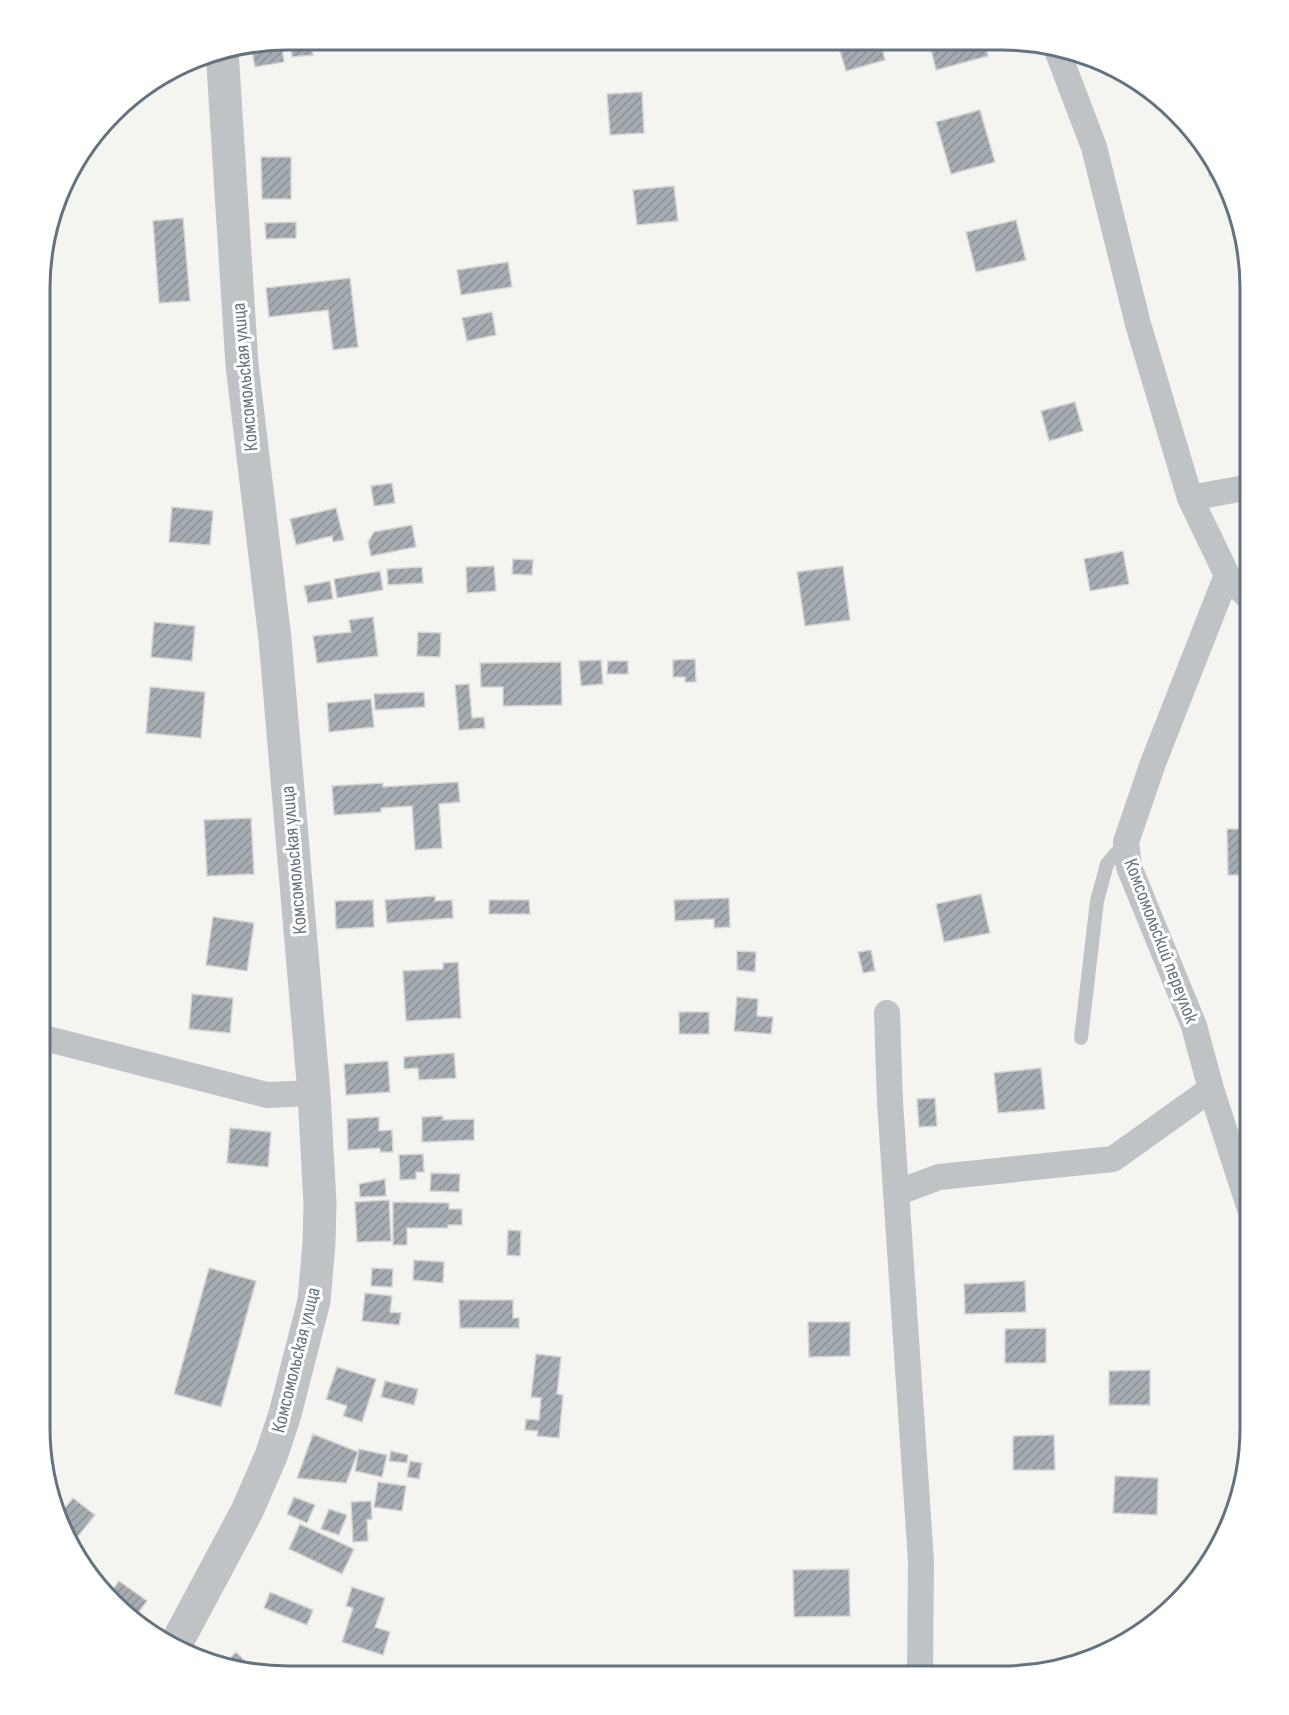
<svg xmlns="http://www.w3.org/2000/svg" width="1289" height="1715" font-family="'Sofia Sans Condensed',sans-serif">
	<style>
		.building { fill: url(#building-hatch); stroke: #d5d5d3; stroke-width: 1.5 }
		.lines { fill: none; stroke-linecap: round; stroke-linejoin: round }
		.service { stroke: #bfc3c6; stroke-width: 14 }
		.minor { stroke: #bfc3c6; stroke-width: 26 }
		.tertiary { stroke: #bfc3c6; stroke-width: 33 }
		.labels { text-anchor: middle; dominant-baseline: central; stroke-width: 6; stroke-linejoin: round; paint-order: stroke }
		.street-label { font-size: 20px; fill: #64737f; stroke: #fff }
		.rim { fill: none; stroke: #64737f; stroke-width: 3 }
	</style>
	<defs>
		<pattern id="building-hatch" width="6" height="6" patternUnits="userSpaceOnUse" patternTransform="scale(1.5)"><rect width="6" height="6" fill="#a6adb2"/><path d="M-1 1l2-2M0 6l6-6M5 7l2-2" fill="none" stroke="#8b9196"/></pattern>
	</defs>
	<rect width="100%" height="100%" fill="#f4f4f0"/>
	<path class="building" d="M837,41H880L885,60L846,71Z
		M929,41H985L988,56L936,70Z
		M311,42L313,55L292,57L291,44Z
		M282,47L284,62L255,67L252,52Z
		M642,92L644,133L610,135L607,94Z
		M980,110L995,162L951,174L936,122Z
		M1208,153L1223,176H1209Z
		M261,157H291V199H262Z
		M674,186L678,221L637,225L633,190Z
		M183,218L190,301L159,303L153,221Z
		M1016,220L1026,260L976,272L966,232Z
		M296,222V238L266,239L265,223Z
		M508,262L512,287L461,295L457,270Z
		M350,278L358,347L333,350L328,310L269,317L266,288Z
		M492,312L496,335L467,341L462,318Z
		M1075,402L1083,431L1049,441L1041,411Z
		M392,483L395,503L374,506L371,486Z
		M172,507L213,511L210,545L169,542Z
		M336,508L344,540L333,542L332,536L296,545L290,519Z
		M412,525L416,547L371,556L368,542L374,532Z
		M1123,551L1129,584L1090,591L1084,559Z
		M513,559L533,560L532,575L512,574Z
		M494,566L496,591L467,593L466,567Z
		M843,566L850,620L805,626L797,572Z
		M422,567L423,583L388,585L387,569Z
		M380,571L383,590L337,598L334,579Z
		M330,581L333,599L308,603L304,586Z
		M373,617L378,656L317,663L313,636L351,632L349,620Z
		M154,622L195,626L192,661L151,657Z
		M418,632L441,633L440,657L417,656Z
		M695,659L696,682H685V677H673V660Z
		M601,660L603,684L581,686L579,661Z
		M608,661H628V674H607Z
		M561,662L562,705L503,706V687H481L480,663Z
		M469,684L472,718L484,717L485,728L459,730L455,685Z
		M150,687L205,692L201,738L146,733Z
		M424,692L425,707L375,710L374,694Z
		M371,699L374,727L329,732L327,703Z
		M458,782L460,802L439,804L442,848L415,850L412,806L381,808V812L334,815L332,786L383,783V787Z
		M251,818L254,874L207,876L204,820Z
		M1227,829H1250V875H1228Z
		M981,894L990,933L944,942L936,904Z
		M435,896V901L452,900L453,918L387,923L385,900Z
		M729,898L730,927L714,928V919L675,921L674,900Z
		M373,900L374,927L336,929L335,901Z
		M489,900H529L530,914H489Z
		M213,917L254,923L247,971L206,965Z
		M871,950L875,971L863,973L858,952Z
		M737,951L756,952L755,972L737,970Z
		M458,962L461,1018L406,1021L403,971L443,969V963Z
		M192,994L233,998L230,1033L189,1029Z
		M737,997L758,999L757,1016L773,1017L771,1034L734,1031Z
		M679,1012H709V1034H679Z
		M454,1053L456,1078L419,1080L418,1068L404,1069V1057Z
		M388,1061L390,1092L346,1095L344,1064Z
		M1041,1068L1045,1109L998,1113L994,1073Z
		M935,1098L937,1126L919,1127L917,1099Z
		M443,1116V1120L474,1119V1140L422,1142V1117Z
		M379,1117V1131L392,1130L393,1152H380V1148L348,1150L347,1119Z
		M230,1128L271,1132L268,1167L227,1163Z
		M423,1154L424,1172H416V1179L400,1180L399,1155Z
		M431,1173L460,1174L459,1192L430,1191Z
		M385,1179L386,1196L360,1197L359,1184Z
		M389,1200L391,1241L357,1242L355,1202Z
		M393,1202L449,1203V1209H462V1225H448V1228H407V1245H393Z
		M508,1230L521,1231L520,1256L507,1255Z
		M414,1260L444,1262L443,1283L413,1280Z
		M209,1268L256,1281L221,1407L174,1394Z
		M372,1268L393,1269L392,1287L371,1286Z
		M1025,1281L1026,1312L965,1314L964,1284Z
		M365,1293L392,1296L390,1312L401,1313L399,1325L362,1321Z
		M459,1300H513V1318H519V1328H460Z
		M808,1322H850V1356L809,1357Z
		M1046,1328V1363H1005V1329Z
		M536,1354L561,1357L557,1394L563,1395L559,1438L537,1436L538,1431L525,1430L526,1419L539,1420L541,1398L531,1397Z
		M337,1367L376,1379L362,1422L343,1416L347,1406L326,1399Z
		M1150,1370V1405H1109V1371Z
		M385,1381L418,1389L414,1405L381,1397Z
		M313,1434L358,1452L346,1483L297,1478Z
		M1054,1435L1055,1470H1013V1436Z
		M359,1449L387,1455L382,1477L355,1471Z
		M391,1451L408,1455L407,1463L389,1461Z
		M410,1461L422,1463L419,1479L407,1477Z
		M1115,1476L1158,1478L1157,1515L1113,1513Z
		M378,1482L406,1486L402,1511L374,1507Z
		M294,1497L315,1505L307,1523L287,1514Z
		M73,1498L95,1515L74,1541L64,1532L59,1515Z
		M371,1501L372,1519L367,1520L368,1541L353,1542L351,1502Z
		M329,1509L347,1515L339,1535L321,1529Z
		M300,1524L354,1549L342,1574L289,1549Z
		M849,1569L850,1616L794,1617L793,1570Z
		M119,1581L147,1601L133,1620L107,1597Z
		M352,1587L385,1598L375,1627L390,1632L383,1655L342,1642L353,1608L346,1606Z
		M270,1592L313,1610L307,1625L264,1608Z
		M236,1652L258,1674L226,1663Z"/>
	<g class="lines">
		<path class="service" d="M1081,1038L1097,901L1107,864L1126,842"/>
		<path class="minor" d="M1057,50L1094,147L1138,324L1190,498L1227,575L1250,599
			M1190,498L1250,487
			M1227,575L1153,763L1126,842L1129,867L1194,1026L1211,1089L1250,1209
			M887,1013L890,1102L921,1561L920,1676
			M40,1037L267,1095L314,1093
			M896,1193L939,1177L1113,1159L1211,1089"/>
		<path class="tertiary" d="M176,1644L247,1511L271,1456L285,1414L314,1301L319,1243L320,1204L314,1093L275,639L242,365L222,50"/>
	</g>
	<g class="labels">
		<g class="street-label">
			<text transform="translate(245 377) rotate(-95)">Комсомольская улица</text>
			<text transform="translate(294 860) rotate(-95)">Комсомольская улица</text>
			<text transform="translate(1161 941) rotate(69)">Комсомольский переулок</text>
			<text transform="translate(296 1360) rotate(-76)">Комсомольская улица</text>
		</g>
	</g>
	<path d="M0 0H1289V1715H0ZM288 50H1002A238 238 0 0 1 1240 288V1428A238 238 0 0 1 1002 1666H288A238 238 0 0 1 50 1428V288A238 238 0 0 1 288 50Z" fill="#fff" fill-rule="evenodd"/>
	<path class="rim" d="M288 50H1002A238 238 0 0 1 1240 288V1428A238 238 0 0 1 1002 1666H288A238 238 0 0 1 50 1428V288A238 238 0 0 1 288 50Z"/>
</svg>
